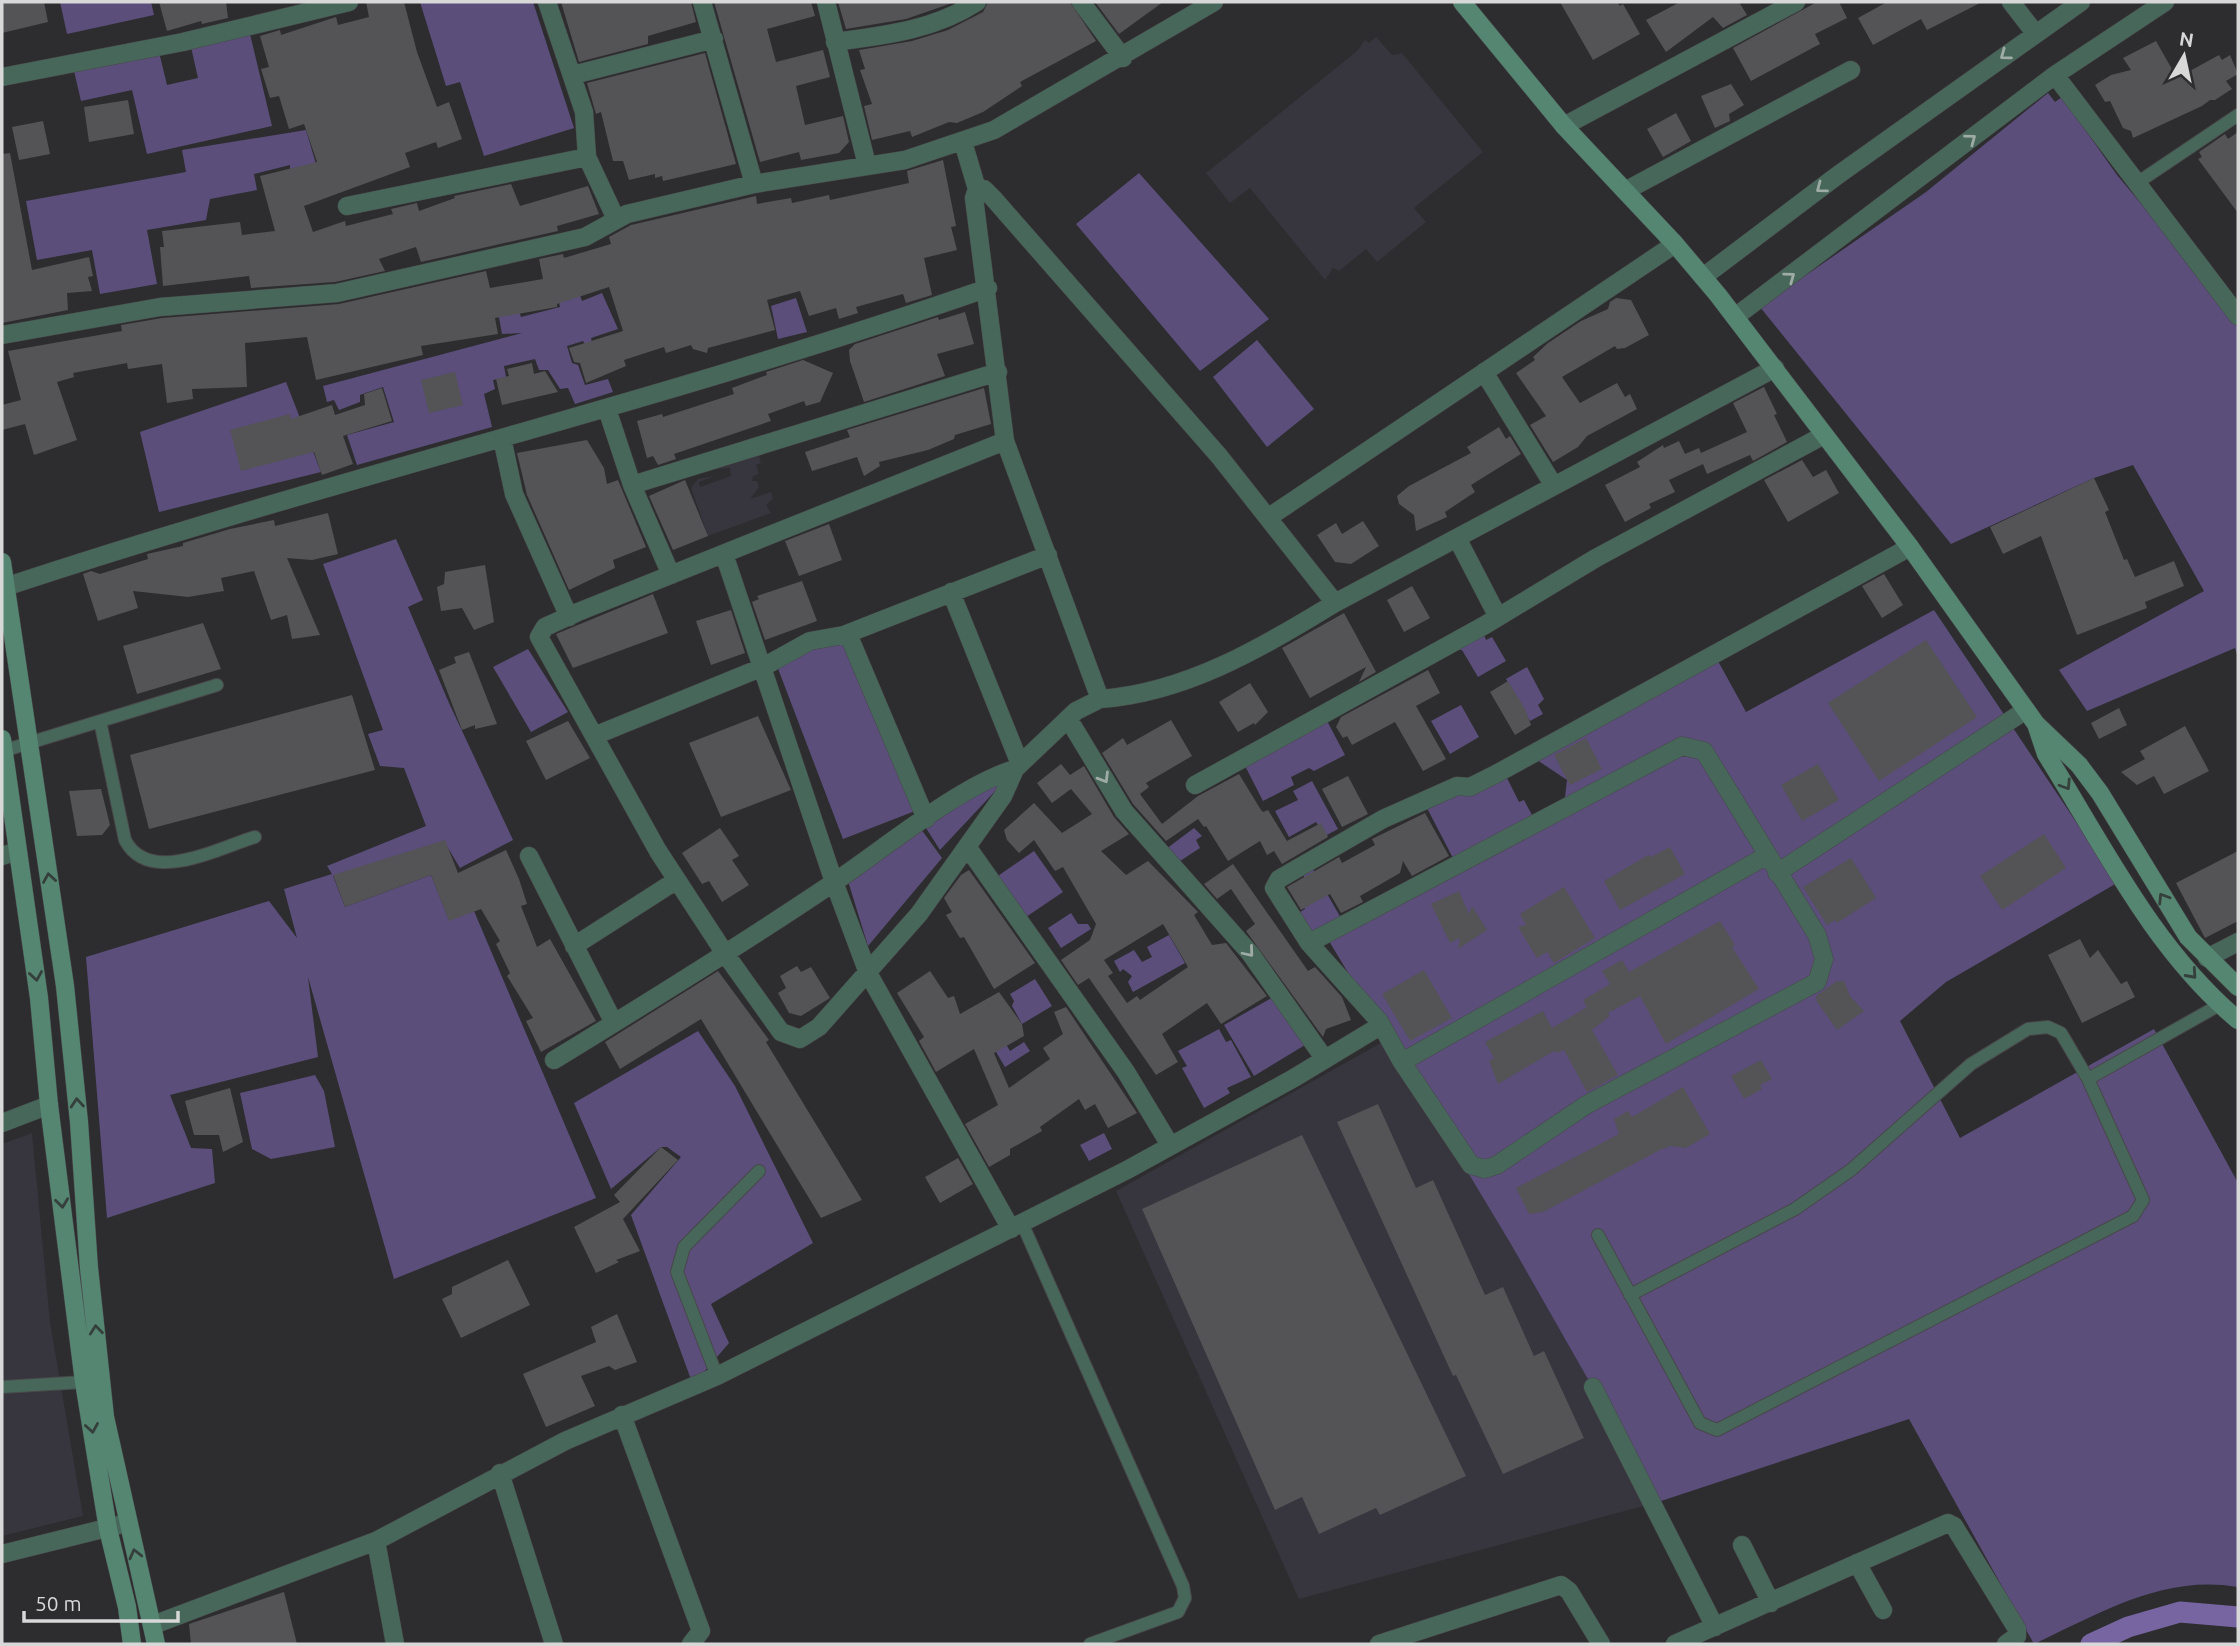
<svg xmlns="http://www.w3.org/2000/svg" width="2240" height="1646" font-family="Ubuntu,sans-serif">
	<style>
		.built { fill: #37353d }
		.green { fill: #5b4e7b }
		.lines { fill: none; stroke-linecap: round; stroke-linejoin: round }
		.canal { stroke: #7665a1; stroke-width: 21 }
		.building { fill: #545356; fill-rule: evenodd }
		.lane-casing { stroke: #48484a; stroke-width: 14 }
		.street-casing { stroke: #48484a; stroke-width: 19 }
		.secondary-casing { stroke: #48484a; stroke-width: 19 }
		.lane { stroke: #47675a; stroke-width: 12 }
		.street { stroke: #47675a; stroke-width: 18 }
		.secondary { stroke: #548672; stroke-width: 18 }
		.oneway { stroke: #9eaba6 }
		.oneway2 { stroke: #353f3c }
	</style>
	<rect width="100%" height="100%" fill="#2d2d2f"/>
	<path class="built" d="M1376,37L1392,55L1402,53L1483,152L1414,208L1426,222L1377,262L1366,249L1339,271L1333,268L1325,280L1250,188L1230,203L1206,173L1357,51L1365,40L1369,43Z
		M757,448L761,463L756,465L759,474L753,476L752,481H757L759,487L750,499L771,492L773,499L766,505L771,513L708,536L691,488L698,479L715,476L699,482L700,487L731,476L730,468L716,469L713,463Z
		M1388,1039L1512,1246L1658,1502L1299,1599L1116,1191Z
		M32,1133L50,1322L83,1516L2,1536V1144Z"/>
	<path class="green" d="M60,2H151L154,15L67,34Z
		M420,2H533L574,128L484,156L460,82L446,86Z
		M250,34L272,126L147,154L132,90L81,101L74,71L159,52L167,85L198,78L191,47Z
		M2048,93L2055,102L2062,97L2117,175L2238,319V658L2235,648L2087,711L2059,670L2204,591L2133,465L2094,478L1951,544L1760,307L1926,192Z
		M306,130L325,195L290,169V165L254,174L257,190L210,199L206,220L147,230L157,284L100,294L92,250L37,260L26,201L186,172L182,150Z
		M1139,173L1269,319L1200,371L1076,224Z
		M572,273L582,301L602,293L618,329L591,338L592,342L586,346L583,341L567,346L572,363L578,365L585,385L608,379L613,392L575,404L568,388L560,389L548,370H539L535,359L504,366L506,377L493,380L495,389L484,394L492,427L357,465L347,435L394,422L383,387L360,395V402L339,410L334,400L327,402L323,386L522,333L502,334L494,290L511,286L521,317L560,307L554,277Z
		M796,298L807,332L778,339L771,306Z
		M1257,340L1314,409L1267,447L1213,377Z
		M286,382L321,472L159,512L140,432Z
		M396,539L423,600L408,607L449,703L513,840L460,868L445,843L333,876L345,907L431,875L449,920L474,911L596,1198L394,1279L308,977L318,1057L170,1095L191,1148L212,1149L215,1183L107,1218L86,957L269,901L297,938L284,889L332,874L327,866L426,826L404,768L380,766L368,734L383,730L323,564Z
		M1934,610L2117,883L1946,982L1900,1021L1960,1138L2154,1029L2238,1183V1587C2164,1574 2100,1613 2034,1644L1909,1419L1658,1502L1512,1246L1329,941L1563,815L1567,780L1537,760L1718,661L1746,712Z
		M844,635L915,811L843,839L777,666Z
		M1484,635L1486,640L1492,637L1506,661L1478,677L1462,650H1452Z
		M528,649L568,712L531,732L493,667Z
		M1527,667L1544,699L1538,705L1543,714L1530,721L1506,679Z
		M1461,705L1479,737L1450,754L1431,721Z
		M1325,717L1345,755L1314,771L1309,768L1291,777L1294,785L1263,801L1242,760Z
		M1506,776L1519,802L1524,800L1533,817L1455,862L1427,808L1461,790Z
		M1312,781L1338,829L1325,836L1316,822L1289,837L1275,811L1298,800L1293,791Z
		M996,782L998,788L940,850L924,825Z
		M1194,828L1202,836L1196,840L1200,848L1174,865L1162,852Z
		M921,829L942,858L868,946L848,881Z
		M1034,851L1063,892L1023,919L995,878Z
		M1313,869L1342,920L1309,939L1295,915L1305,909L1298,897L1312,892L1303,875Z
		M1071,913L1078,924H1088L1091,929L1061,948L1048,928Z
		M1169,935L1185,963L1133,992L1128,982L1132,976L1123,969L1120,972L1114,961L1134,950L1142,962L1152,957L1147,947Z
		M1035,979L1052,1006L1022,1024L1012,1006L1014,1001L1010,994Z
		M1277,995L1305,1045L1254,1076L1224,1025Z
		M994,1024L1010,1051L1024,1042L1030,1051L1005,1067L983,1030Z
		M1219,1029L1226,1042L1231,1040L1251,1077L1227,1088L1230,1093L1204,1108L1182,1068L1187,1066L1178,1051Z
		M698,1031L735,1086L813,1243L711,1304L729,1343L693,1385L631,1215L681,1157L667,1147H661L611,1189L574,1103Z
		M315,1075L324,1091L335,1147L271,1159L252,1149L240,1093Z
		M1104,1133L1112,1149L1089,1161L1080,1145Z"/>
	<g class="lines">
		<path class="canal" d="M2091,1644L2128,1627L2180,1612L2238,1617"/>
	</g>
	<path class="building" d="M2,2H44L48,22L2,33Z
		M159,2H226L228,18L202,24L201,21L167,31Z
		M366,2H404L417,52L437,107L449,102L462,139L438,148L436,142L405,153L410,167L304,206L313,232L345,221L346,226L393,214L391,209L417,203L419,211L455,198L454,196L511,184L520,206L588,186L599,214L557,226L558,231L421,262L416,247L379,259L385,271L335,282L251,288L249,276L163,286L160,247H164L162,231L240,222L242,235L275,231L260,176L317,162L304,124L289,129L279,96L270,98L261,69L269,67L260,36L280,30L281,35L336,17L338,25L369,17Z
		M561,2H691L696,22L648,36V44L579,62Z
		M714,2H811L815,16L767,29L776,62L823,50L830,77L796,86L805,125L843,116L849,142L839,153L801,160L799,152L760,162Z
		M838,2H955L906,19L846,29Z
		M988,2H1070L1096,41L1020,82L1022,86L983,112L957,123L949,122L912,137L910,131L872,140L864,106L872,104L860,70L865,69L859,50L912,41L948,30L983,12Z
		M1095,2H1163L1119,34Z
		M1560,2H1617L1620,6L1623,4L1640,34L1593,60Z
		M1680,2H1739L1747,15L1723,28L1713,17L1666,52L1646,20Z
		M1817,2H1839L1847,18L1815,34L1820,44L1751,81L1733,48Z
		M1887,2H1982L1927,30L1921,19L1873,45L1858,18Z
		M2156,41L2177,78L2219,55L2222,60L2230,55L2238,74L2226,81L2232,89L2215,100H2210L2202,106L2133,138L2131,131L2123,128L2110,101L2105,102L2095,85L2111,75L2131,70L2123,58Z
		M705,53L736,164L663,181L662,176L655,178V174L629,180L623,161H613L601,112L596,114L587,83Z
		M1731,84L1744,105L1729,114L1730,121L1715,128L1701,96Z
		M128,100L134,134L89,142L84,107Z
		M1676,113L1691,141L1663,157L1647,129Z
		M43,121L50,154L19,160L12,127Z
		M2238,132V213L2198,159L2202,157L2199,152L2225,134L2228,139Z
		M10,153L32,270L89,257L93,276L88,277L92,291L67,293L68,310L2,323V154Z
		M943,160L956,226L951,227L957,250L924,258L932,295L906,303L903,294L856,307L858,313L839,319L836,308L809,316L800,291L767,300L775,330L708,348L707,353L693,349L691,345L666,353L664,347L624,360L626,366L586,383L580,363L574,362L569,348L623,331L609,287L557,304V307L495,318L498,334L421,346L423,355L316,380L307,337L245,343L247,387L192,389L193,399L167,403L162,364L128,369L127,363L73,373L74,377L57,382L77,440L34,455L25,424L2,430V405L21,400L8,351L122,331L121,325L162,318L339,304L486,271L490,288L543,279L539,259L563,254L564,258L611,244L609,237L631,225L756,196L757,204L791,198L792,203L829,195L830,200L909,183L907,171Z
		M1616,298L1631,300L1649,335L1625,348L1617,349L1615,346L1562,377L1580,403L1617,383L1625,397L1630,394L1637,409L1587,436L1578,447L1553,462L1530,425L1546,416L1516,373L1535,360L1533,357L1548,343L1581,321L1608,309L1610,302Z
		M965,312L974,344L937,354L945,376L864,402L850,361L849,350L855,344L938,317L939,320Z
		M803,360L833,373L820,402L806,406L804,401L768,414L771,421L674,454L676,459L658,465L653,456L647,458L637,421L662,414L663,417L734,394L732,388L767,375L766,372Z
		M532,363L534,374L545,371L558,392L502,405L496,379L509,376L507,369Z
		M455,372L463,405L429,413L421,380Z
		M1764,387L1777,414L1774,415L1787,442L1753,461L1750,455L1707,474L1703,464L1669,480L1675,492L1649,504L1651,508L1625,522L1605,485L1640,467L1637,462L1663,445L1664,448L1679,441L1685,454L1699,448L1701,453L1747,432L1733,403Z
		M382,388L392,421L343,436L353,464L322,475L314,452L241,471L230,430L290,414L291,419L332,405L335,415L365,405L364,394Z
		M984,388L991,424L955,435L954,439L928,450L879,462L880,466L864,476L857,457L812,471L805,452L850,437L847,430Z
		M1499,427L1506,439L1510,436L1521,454L1471,485L1475,492L1445,512L1447,517L1416,531L1414,515L1399,504L1397,496L1409,486L1471,453L1467,447Z
		M587,440L604,468L607,484L618,480L646,547L613,560L615,568L569,590L527,495L517,453Z
		M1802,460L1813,477L1826,470L1839,493L1788,522L1764,480Z
		M2094,478L2109,510L2105,512L2124,560L2127,559L2135,577L2174,561L2184,586L2145,602L2147,608L2077,635L2041,536L2003,554L1990,527Z
		M685,480L708,536L673,550L649,496Z
		M328,513L338,554L312,560L287,558L320,635L292,639L287,615L271,620L254,571L221,578L224,591L188,597L133,591L138,608L98,621L83,574L91,571L100,574L148,559L147,554L183,546V543L230,529L274,520L275,526Z
		M1363,521L1379,546L1351,564L1335,562L1317,535L1336,523L1342,534Z
		M829,524L842,560L799,576L785,541Z
		M485,565L494,622L474,630L462,608L441,611L437,587L444,584L445,572Z
		M1884,574L1903,605L1882,618L1862,586Z
		M802,581L817,621L765,640L752,602L759,599L757,596Z
		M1412,586L1430,618L1404,632L1387,600Z
		M653,594L668,633L573,668L556,634Z
		M731,610L745,653L711,665L696,621Z
		M1344,613L1376,672L1359,682L1366,667L1310,698L1282,648Z
		M203,623L221,669L137,694L123,646Z
		M1926,640L1977,717L1879,781L1828,703Z
		M469,652L497,724L475,729V725L462,730L439,670L456,663L454,657Z
		M1428,670L1440,693L1416,706L1446,759L1423,771L1395,722L1352,745L1347,736L1343,738L1336,727L1341,717Z
		M1508,681L1525,709L1531,725L1515,735L1490,692Z
		M1250,683L1268,712L1255,725L1254,723L1238,732L1219,702Z
		M352,695L375,770L149,829L130,755Z
		M2119,708L2127,725L2099,739L2091,723Z
		M758,716L791,790L721,817L689,743Z
		M1171,720L1192,756L1146,783L1149,787L1140,794L1162,824L1198,796L1239,774L1261,810L1263,812L1268,810L1287,841L1321,823L1328,837L1282,864L1274,851L1267,855L1260,841L1228,861L1206,826L1204,827L1198,819L1166,841L1133,804L1102,753L1123,738L1127,745Z
		M568,721L590,758L546,780L526,741Z
		M2185,726L2209,771L2164,794L2154,776L2137,785L2121,772L2145,759L2140,751Z
		M1586,738L1602,769L1570,785L1554,755Z
		M1061,764L1070,775L1084,766L1114,817L1129,834L1101,851L1126,875L1148,861L1198,912L1194,915L1212,945L1226,943L1267,996L1221,1024L1207,1003L1162,1034L1178,1062L1156,1075L1089,978L1078,985L1061,960L1090,940L1096,924L1063,867L1055,871L1034,840L1019,853L1007,840L1004,830L1034,803L1062,833L1092,814L1071,789L1052,803L1037,783ZM1163,924L1188,967L1140,1000L1137,996L1127,1003L1108,976L1113,973L1104,960Z
		M1818,764L1839,800L1802,821L1781,785Z
		M1348,776L1368,814L1342,827L1322,789Z
		M101,789L110,825L102,835L77,836L69,791Z
		M1425,813L1449,856L1412,876L1403,861L1400,873L1360,896L1363,902L1341,913L1330,894L1301,910L1287,887L1339,857L1342,863L1375,845L1372,839Z
		M720,828L739,856L732,860L749,885L722,902L709,881L702,884L682,853Z
		M2044,834L2066,868L2002,910L1980,876Z
		M445,840L458,873L506,850L519,879L527,904L521,906L537,947L550,939L596,1021L541,1052L526,1021L533,1018L507,976L510,973L496,944L500,941L481,909L449,921L431,875L345,907L333,875Z
		M1670,847L1685,874L1620,910L1604,881L1648,855L1651,857Z
		M2238,851V921L2205,938L2176,883Z
		M1851,858L1876,898L1837,923L1835,920L1827,925L1803,887Z
		M1233,864L1308,971L1315,967L1342,997L1351,1020L1326,1029L1323,1037L1246,931L1255,924L1231,889L1217,899L1204,884Z
		M969,870L1035,963L994,989L964,937L960,938L946,915L952,912L944,898L961,875Z
		M1564,887L1595,938L1554,963L1547,952L1537,958L1518,927L1526,925L1520,914Z
		M1459,891L1469,914L1472,906L1487,930L1458,949L1460,938L1450,943L1431,904Z
		M1720,921L1735,945L1732,947L1759,989L1666,1044L1640,996L1608,1013L1610,1016L1592,1030L1618,1075L1587,1092L1564,1050L1557,1053L1554,1051L1498,1084L1489,1061L1494,1058L1485,1042L1543,1011L1552,1028L1587,1007L1583,1000L1610,984L1602,971L1622,960L1629,972Z
		M2080,939L2090,958L2098,950L2121,984L2127,981L2135,997L2082,1023L2048,955Z
		M797,966L801,972L811,967L830,998L801,1016L789,1013L778,993L786,988L780,976Z
		M1424,970L1452,1018L1410,1041L1382,994Z
		M718,971L769,1040L766,1042L862,1200L821,1218L701,1019L620,1069L605,1042Z
		M930,971L948,998L954,996L960,1014L999,992L1022,1024L1024,1036L994,1053L1009,1088L1050,1059L1043,1048L1063,1034L1054,1012L1066,1007L1137,1113L1108,1128L1095,1104L1085,1110L1079,1099L1040,1127L1042,1131L1010,1149V1155L989,1167L965,1124L998,1105L974,1049L936,1072L919,1041L924,1037L897,993Z
		M1837,981H1844L1850,996L1864,1011L1837,1030L1817,1002L1816,996Z
		M1761,1060L1772,1079L1760,1085L1762,1089L1744,1099L1731,1076Z
		M1683,1087L1710,1134L1686,1148L1671,1146L1660,1150L1543,1212L1529,1214L1516,1188L1619,1134L1614,1119L1628,1111L1632,1117Z
		M230,1088L243,1142L223,1152L219,1135H194L185,1101Z
		M1378,1104L1416,1188L1433,1180L1485,1295L1503,1287L1534,1356L1544,1351L1584,1438L1503,1474L1456,1375L1453,1376L1337,1122Z
		M1302,1135L1466,1476L1380,1515L1376,1508L1319,1534L1302,1497L1275,1510L1142,1209Z
		M661,1147L678,1160L623,1219L640,1251L616,1260L619,1262L596,1273L574,1227L620,1202L614,1195Z
		M958,1158L973,1184L940,1203L925,1177Z
		M508,1260L530,1305L461,1338L442,1299L452,1294V1287Z
		M617,1314L637,1362L615,1370L609,1366L581,1376L595,1406L546,1427L523,1374L596,1342L591,1327Z
		M284,1592L297,1644H191L189,1624Z"/>
	<g class="lines">
		<defs>
			<path id="lane" d="M2137,183L2238,115
				M100,721L125,840C149,886 218,848 255,837
				M3,751L217,685
				M1022,1223L1183,1586L1185,1598L1178,1612L1090,1644
				M1598,1235L1700,1423L1717,1430L2133,1216L2143,1200L2088,1079L2221,1004
				M1630,1295L1795,1209L1851,1170L1971,1064L2028,1029L2048,1027L2061,1033L2088,1079
				M717,1376L677,1272L684,1247L759,1171
				M2,1387L84,1382"/>
			<path id="street" d="M547,2L584,112L587,157L616,219
				M702,2L754,184
				M826,2L867,165
				M1081,2L1123,58
				M2011,2L2035,33
				M835,42C886,35 934,30 977,2
				M573,75L714,39
				M2055,75L2238,316
				M2,77L183,42L349,2
				M1564,126L1796,2
				M963,142L977,189H984L993,198L1219,456L1335,603C1263,647 1186,693 1100,699
				M977,189L974,198L1005,441L578,612L545,627L539,637L658,851L724,952L781,1032L800,1039L819,1027L919,914L1003,796L1015,769L1076,711L1100,699L1005,441
				M1625,191L1851,70
				M347,206L587,157
				M1703,277L1838,175L2081,2
				M1735,317L2055,75L2165,2
				M2,335L160,307L337,293L585,237L627,214L754,184L905,160L994,130L1214,2
				M1484,372L1554,486
				M607,409L632,485L671,575
				M502,438L514,494L569,617
				M632,485L998,372
				M1269,517L1675,244
				M1457,538L1498,617
				M724,554L834,882L868,973L1011,1229
				M5,587C330,479 664,401 988,288
				M951,592L1020,764
				M1335,603L1775,368
				M848,634L926,819
				M1069,720L1124,811L1250,953L1324,1058
				M594,736L763,667L810,641L844,635L1048,555
				M1195,785L1485,625L1596,558L1824,435
				M968,848L1126,1072L1170,1145
				M2,856L17,851
				M529,856L614,1023
				M1777,873L2026,710
				M1309,943L1682,746L1704,751L1817,935L1824,959L1817,982L1586,1105L1497,1165L1485,1169L1471,1165L1402,1062L1379,1021L1309,943L1274,888L1279,879L1383,819L1457,786L1470,787L1496,774L1910,547
				M574,946L677,880
				M2207,958L2238,942
				M554,1060C649,1002 744,943 836,881C885,848 961,785 1015,769
				M1402,1062L1766,856
				M2,1123L49,1105
				M1593,1387L1715,1627
				M622,1415L701,1631L691,1644
				M500,1473L554,1644
				M376,1541L395,1644
				M1742,1545L1771,1603
				M2,1554L127,1523
				M1857,1563L1883,1610
				M153,1625L376,1541L565,1441L717,1376L1127,1170L1294,1078L1380,1026
				M1379,1644L1561,1585L1569,1591L1601,1644
				M1675,1644L1948,1523L1954,1526L2017,1629V1636L2006,1644"/>
			<path id="secondary" d="M1462,2L1564,126L1675,244L1718,295L1910,547L2036,724L2079,765L2100,793L2188,937L2238,987
				M2,562L65,986L79,1122L89,1268L105,1417L156,1644
				M2036,724L2046,754C2103,845 2154,950 2238,1020
				M2,739L39,998L49,1105L84,1382L108,1529L127,1607L132,1644"/>
		</defs>
		<use href="#lane" class="lane-casing"/>
		<use href="#street" class="street-casing"/>
		<use href="#secondary" class="secondary-casing"/>
		<use href="#lane" class="lane"/>
		<use href="#street" class="street"/>
		<use href="#secondary" class="secondary"/>
	</g>
	<defs><path id="oneway-chevron" d="M-2-3.5L2.5 0L-2 3.5" fill="none" stroke-width="1.6" stroke-linecap="round" stroke-linejoin="round" transform="scale(1.75)"/></defs>
	<g class="oneway">
		<use href="#oneway-chevron" transform="translate(2005 55) rotate(144)"/>
		<use href="#oneway-chevron" transform="translate(1971 139) rotate(-37)"/>
		<use href="#oneway-chevron" transform="translate(1821 188) rotate(143)"/>
		<use href="#oneway-chevron" transform="translate(1790 277) rotate(-36)"/>
		<use href="#oneway-chevron" transform="translate(1104 778) rotate(59)"/>
		<use href="#oneway-chevron" transform="translate(1249 952) rotate(50)"/>
	</g>
	<g class="oneway2">
		<use href="#oneway-chevron" transform="translate(2066 785) rotate(58)"/>
		<use href="#oneway-chevron" transform="translate(49 878) rotate(-99)"/>
		<use href="#oneway-chevron" transform="translate(2163 898) rotate(-122)"/>
		<use href="#oneway-chevron" transform="translate(2192 974) rotate(48)"/>
		<use href="#oneway-chevron" transform="translate(36 976) rotate(81)"/>
		<use href="#oneway-chevron" transform="translate(77 1103) rotate(-95)"/>
		<use href="#oneway-chevron" transform="translate(62 1203) rotate(83)"/>
		<use href="#oneway-chevron" transform="translate(96 1330) rotate(-96)"/>
		<use href="#oneway-chevron" transform="translate(92 1428) rotate(81)"/>
		<use href="#oneway-chevron" transform="translate(135 1554) rotate(-104)"/>
	</g>
	<rect width="2240" height="1646" fill="none" stroke="#d8d8d9" stroke-width="7"/>
	<g transform="translate(2184 56) rotate(9)" stroke="#2d2d2f" stroke-width="5" paint-order="stroke">
	<path d="M0-5L12 26L0 18L-12 26Z" fill="#d8d8d9"/>
	<text y="-10" font-size="19" font-weight="bold" text-anchor="middle" fill="#d8d8d9">N</text>
	</g>
	<path d="M24 1611v10h154v-10" fill="none" stroke="#d8d8d9" stroke-width="3.5"/>
	<text x="35" y="1611" font-size="21" fill="#d8d8d9" stroke="#2d2d2f" stroke-width="5" paint-order="stroke">50 m</text>
</svg>
